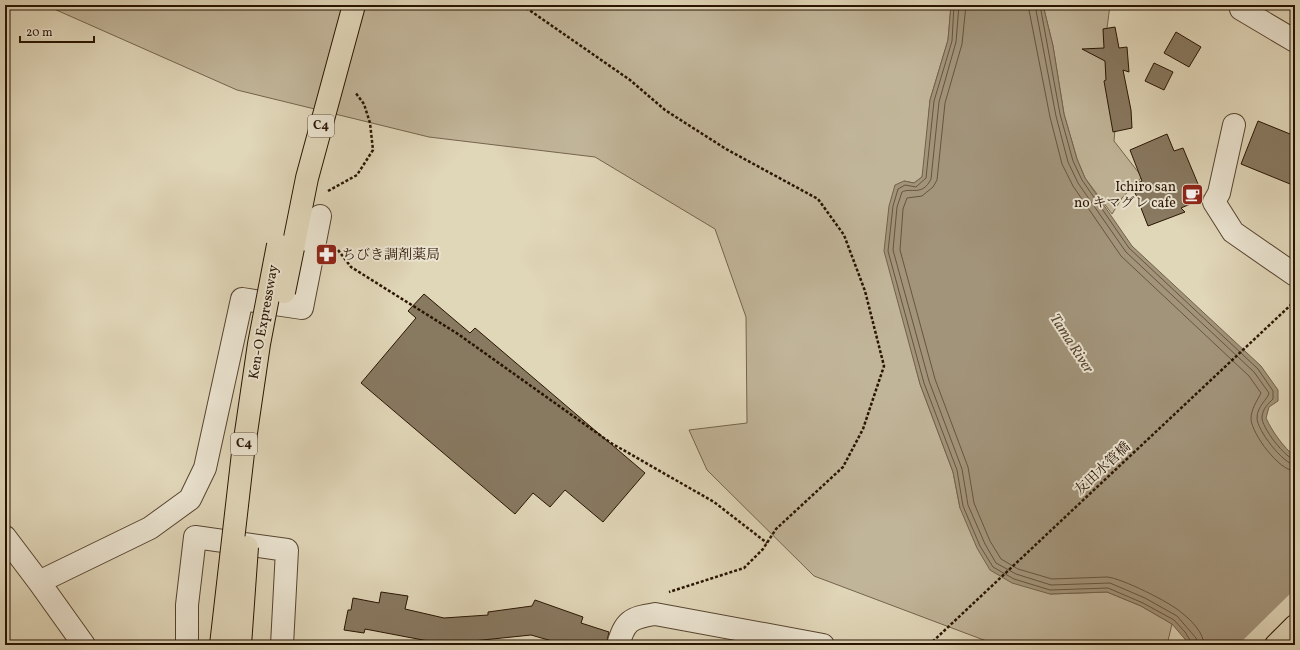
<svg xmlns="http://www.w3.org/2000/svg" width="1300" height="650" font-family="Vollkorn,'Noto Serif JP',serif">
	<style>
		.green { fill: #c1b599; stroke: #75644e }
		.water { fill: #a2947a; stroke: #72614a }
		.pier { fill: #e0d6b8 }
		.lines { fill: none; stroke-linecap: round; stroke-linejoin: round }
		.shore { stroke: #66543e; stroke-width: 1 }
		.building { fill: #887961; stroke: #291402 }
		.minor-casing { stroke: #574430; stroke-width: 24 }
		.major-casing { stroke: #291402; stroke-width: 24 }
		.highway-casing { stroke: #291402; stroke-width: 24 }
		.path { stroke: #291402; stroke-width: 2.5; stroke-dasharray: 3 2; stroke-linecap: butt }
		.minor { stroke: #ebe4d1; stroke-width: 22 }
		.major { stroke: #e0d6b8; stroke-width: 22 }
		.highway { stroke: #e0d6b8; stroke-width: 22 }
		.highway-bridge-casing { stroke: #291402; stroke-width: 24; stroke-linecap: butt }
		.highway-bridge { stroke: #e0d6b8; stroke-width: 22 }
		.labels { text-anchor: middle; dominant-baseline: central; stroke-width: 4; stroke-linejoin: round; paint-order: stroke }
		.shield { fill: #ebe4d1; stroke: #635240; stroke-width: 1 }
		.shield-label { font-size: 13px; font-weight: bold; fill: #291402 }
		.poi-label { font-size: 14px; fill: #291402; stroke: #ebe4d1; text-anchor: end }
		.street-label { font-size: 14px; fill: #291402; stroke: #ebe4d1 }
		.water-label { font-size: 15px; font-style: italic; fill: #594732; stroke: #ebe4d1 }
	</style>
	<rect width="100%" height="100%" fill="#e0d6b8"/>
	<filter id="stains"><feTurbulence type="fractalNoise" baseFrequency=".005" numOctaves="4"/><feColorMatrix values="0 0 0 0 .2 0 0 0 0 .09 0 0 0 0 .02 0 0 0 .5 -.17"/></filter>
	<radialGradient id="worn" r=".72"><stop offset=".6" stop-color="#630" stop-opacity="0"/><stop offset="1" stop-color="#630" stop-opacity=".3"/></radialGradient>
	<path class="green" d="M45,5H951L948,40L930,100L924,170L922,177L914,183L904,181L905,325L920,384L953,472L960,508L1050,594L1107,592L1141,606L1172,624L1167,645H997L814,576L707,470L689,430L747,423L746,317L715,229L595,157L429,137L237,90Z
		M1043,5H1110L1106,36L1118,93L1114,141L1142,177L1122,198L1112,214L1085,178L1077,159L1064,114L1053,46Z"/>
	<path class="water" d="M951,5H1043L1053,46L1064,114L1077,159L1085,178L1132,246L1261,366L1278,390V401L1269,407L1266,418C1273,433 1283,446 1295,457V645H1190L1172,624L1141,606L1107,592L1050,594L1012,583L990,570L977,548L960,508L953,472L920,384L884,251L889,206L895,185L904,181L914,183L922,177L930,100L948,40Z"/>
	<path class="pier" d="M1295,589V645H1238Z"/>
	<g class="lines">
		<path class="shore" d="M954,5L952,41L934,101L926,178L916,187L905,185L898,189L893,206L888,251L924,383L957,470L963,506L980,546L993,567L1014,579L1050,590L1108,588L1143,603L1174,620L1185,632L1193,645
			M959,5L956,42L939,102L931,179C922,197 911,187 902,192L897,207L893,250L929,381L962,469L968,505L985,544L996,563L1016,574L1051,585L1110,583L1145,598L1177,616L1196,638L1198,645
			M966,5L962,44L945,103L937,180L933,187L922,196L907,198L903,209L900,250L935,379L968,467L974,503L990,541L1001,559L1018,569L1052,579L1107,577C1121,578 1170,602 1182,613C1191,620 1204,633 1204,645
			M1028,5L1050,117L1062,164L1073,186L1121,256L1249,376L1261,393C1257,401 1251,409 1251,419C1252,434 1279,471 1295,471
			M1035,5L1056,116L1068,162L1078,183L1126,252L1254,372L1269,393C1268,399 1257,406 1257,418C1257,430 1283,464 1295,465
			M1040,5L1060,114L1073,161L1082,180L1129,248L1258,369L1273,391V399C1268,404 1263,408 1262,417C1261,427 1286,459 1295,460"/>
	</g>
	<path class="building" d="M1115,27L1119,48L1127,47L1129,72L1123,70L1131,110L1132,128L1113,132L1104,81L1106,80L1105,61L1082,49L1104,48L1103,29Z
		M1176,32L1201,47L1189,67L1164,53Z
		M1154,63L1173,72L1164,90L1145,81Z
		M1258,121L1295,136V186L1241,164Z
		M1167,134L1174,151L1183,148L1203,196L1202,199L1181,208L1185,212L1148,226L1132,185L1142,181L1130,150Z
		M424,294L470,333L475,328L645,473L603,522L565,490L550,507L533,493L515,514L361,383L416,318L408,311Z
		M381,592L408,596L405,609L444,618L488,615V612L532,606L535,600L583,617L581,623L609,632L606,645H566L531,635L444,644L365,629L364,633L344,630L348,610H351L353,598L379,603Z"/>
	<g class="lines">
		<defs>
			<path id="minor" d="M1241,9L1295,41
				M1234,125L1219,193L1214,202L1233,232L1295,275
				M5,537L39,582L84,645
				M39,582L150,528L190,499L205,468L242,299L302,308L320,216
				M187,645V605L195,537L287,550L282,645
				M618,645C625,621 630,618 655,614L823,645"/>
			<path id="major" d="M1276,645L1295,626"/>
			<path id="highway" d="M293,248L307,178L354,5"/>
		</defs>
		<use href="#minor" class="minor-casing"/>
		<use href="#major" class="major-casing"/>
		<use href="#highway" class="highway-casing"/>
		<path class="path" d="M522,5L630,80L665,110L726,149L818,199L844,235L865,291L884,366L863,429L843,467L776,529L763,549L744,568L669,592
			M328,191L357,175L373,150L370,123L364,104L355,92
			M338,250L351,267L458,334L611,443L714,502L767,543
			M929,645L1295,301"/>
		<use href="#minor" class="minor"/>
		<use href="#major" class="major"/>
		<use href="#highway" class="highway"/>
		<defs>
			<path id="highway-bridge" d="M284,292L293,248
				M221,645L243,453L259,344L278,245
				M240,645L247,547"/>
		</defs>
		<use href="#highway-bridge" class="highway-bridge-casing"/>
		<use href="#highway-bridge" class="highway-bridge"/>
	</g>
	<defs>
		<symbol id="cafe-square" viewBox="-11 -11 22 22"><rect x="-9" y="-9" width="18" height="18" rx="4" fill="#8f2418" stroke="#ebe4d1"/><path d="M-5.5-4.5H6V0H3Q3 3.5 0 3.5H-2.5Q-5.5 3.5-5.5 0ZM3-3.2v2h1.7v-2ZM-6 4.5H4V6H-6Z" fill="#fff"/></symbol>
		<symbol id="pharmacy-square" viewBox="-11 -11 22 22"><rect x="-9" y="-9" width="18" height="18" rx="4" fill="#8f2418" stroke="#ebe4d1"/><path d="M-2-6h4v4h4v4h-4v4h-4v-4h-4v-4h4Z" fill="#fff"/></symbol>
	</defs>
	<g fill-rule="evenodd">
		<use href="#cafe-square" x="1180" y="182" width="25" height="25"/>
		<use href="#pharmacy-square" x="314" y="242" width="25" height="25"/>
	</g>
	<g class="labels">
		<g class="shield">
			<rect x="308" y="115" width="26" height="22" rx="3"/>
			<rect x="231" y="433" width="26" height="22" rx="3"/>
		</g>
		<g class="shield-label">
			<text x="321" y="126">C4</text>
			<text x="244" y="444">C4</text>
		</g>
		<g class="poi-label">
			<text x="1176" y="187">Ichiro san<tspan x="1176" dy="16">no キマグレ cafe</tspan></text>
			<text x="342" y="255" text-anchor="start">ちびき調剤薬局</text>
		</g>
		<g class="street-label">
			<text transform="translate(264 322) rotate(-80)">Ken-O Expressway</text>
			<text transform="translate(1103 469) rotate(-43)">友田水管橋</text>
		</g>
		<g class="water-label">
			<text transform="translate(1071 344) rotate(57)">Tama River</text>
		</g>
	</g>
	<rect width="1300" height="650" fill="none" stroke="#e0d6b8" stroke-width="20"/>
	<rect x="6" y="6" width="1288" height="638" fill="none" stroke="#291402" stroke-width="2"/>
	<rect x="10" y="10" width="1280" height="630" fill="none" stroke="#291402"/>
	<path d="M20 36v6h74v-6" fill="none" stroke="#291402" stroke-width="2"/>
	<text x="26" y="36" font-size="12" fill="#291402" stroke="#ebe4d1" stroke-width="3" paint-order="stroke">20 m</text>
	<rect width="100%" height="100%" filter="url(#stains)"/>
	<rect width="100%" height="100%" fill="url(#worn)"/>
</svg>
